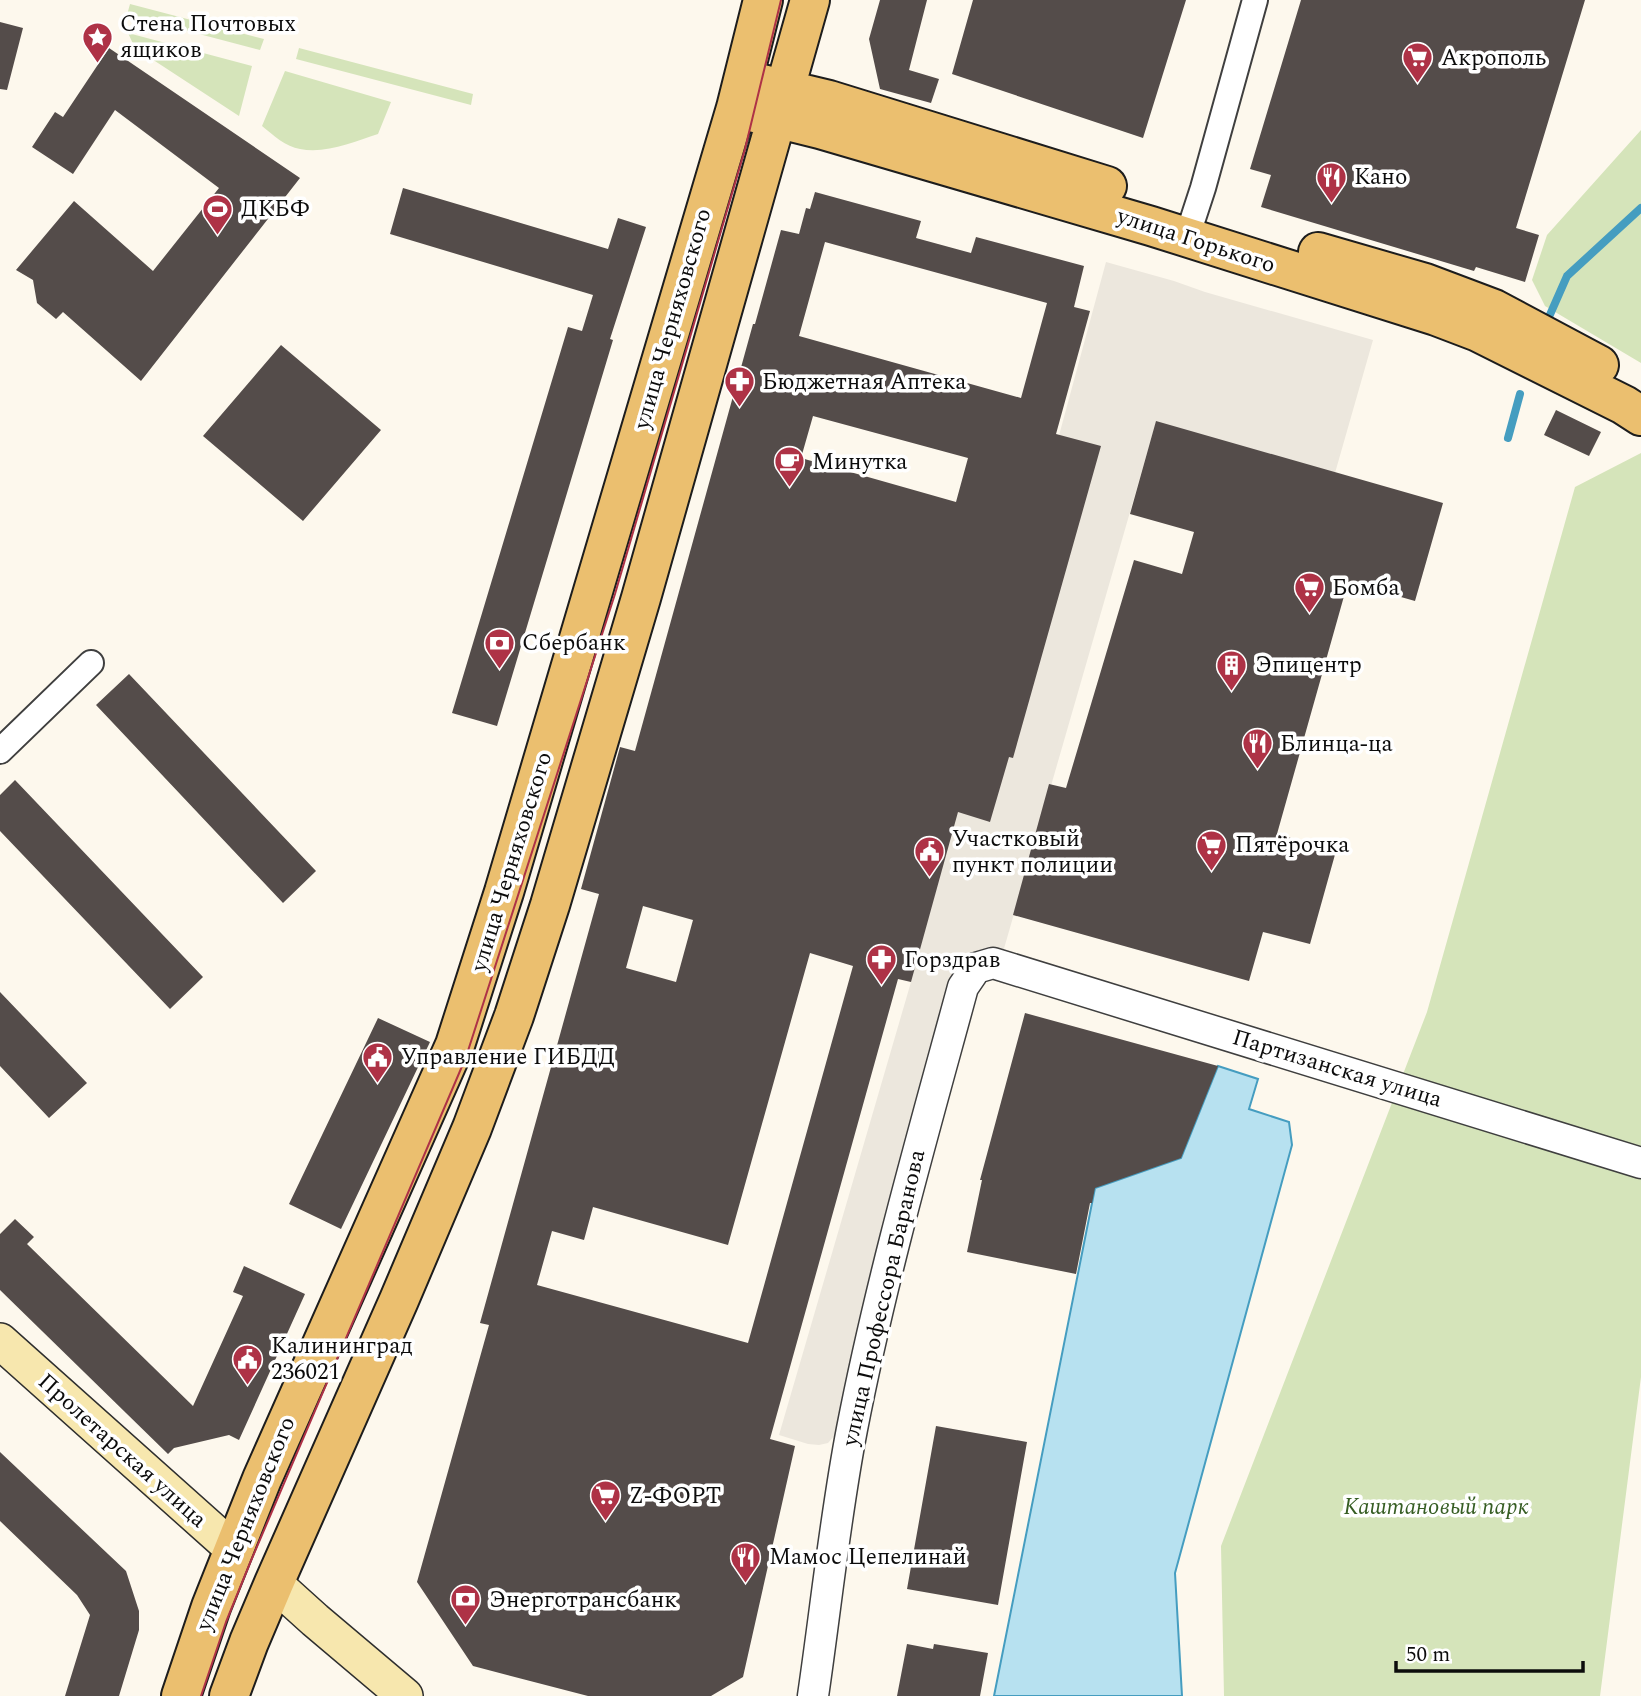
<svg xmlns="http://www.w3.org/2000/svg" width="1641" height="1696" font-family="Spectral,serif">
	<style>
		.green { fill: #d5e4ba }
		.plaza { fill: #ece7dd }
		.water { fill: #b7e1f0; stroke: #459dc0; stroke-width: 2 }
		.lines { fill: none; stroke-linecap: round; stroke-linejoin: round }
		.stream { stroke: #459dc0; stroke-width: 8 }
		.building { fill: #544c4a; fill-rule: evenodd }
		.minor-casing { stroke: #3f3f3f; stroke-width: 28 }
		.tertiary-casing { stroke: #3f3f3f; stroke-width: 33 }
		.secondary-casing { stroke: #2e2e2e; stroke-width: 38 }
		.primary-casing { stroke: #1d1d1d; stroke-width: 42 }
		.minor { stroke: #fff; stroke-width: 24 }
		.tertiary { stroke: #fff; stroke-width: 30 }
		.secondary { stroke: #f7e7ae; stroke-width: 35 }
		.primary { stroke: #ebbf6f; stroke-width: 38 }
		.tram { stroke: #ae3246; stroke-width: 2 }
		.labels { text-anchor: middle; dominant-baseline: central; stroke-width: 7; stroke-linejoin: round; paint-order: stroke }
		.poi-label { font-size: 23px; fill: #0c0c0c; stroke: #fff; text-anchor: start }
		.street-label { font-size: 23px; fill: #0c0c0c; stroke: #fff }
		.park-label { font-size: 23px; font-style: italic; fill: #365d23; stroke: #fff }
	</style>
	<rect width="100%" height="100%" fill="#fdf8ed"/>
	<path class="green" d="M130,4L264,39L260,50L127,15Z
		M128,33L252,66L239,116L135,48Z
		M299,48L473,94L471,105L296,59Z
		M285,71L391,102L378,134C354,142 326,154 300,149C286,147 273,135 262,126Z
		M1641,130V363L1545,306L1532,280L1547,235Z
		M1641,453V1377L1600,1696H1224L1221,1546L1427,1012L1575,487Z"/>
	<path class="plaza" d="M1106,262L1174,281L1205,292L1373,340L1335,473L1156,422L1003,952L949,987L879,1237L840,1424L835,1435L828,1443L819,1445L808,1444L779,1435L911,982Z"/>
	<path class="water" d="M1218,1066L1258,1079L1249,1109L1289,1122L1292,1145L1175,1573L1182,1696H994L1095,1188L1181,1158Z"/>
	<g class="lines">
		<path class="stream" d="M1545,326L1567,276L1641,208
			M1508,438L1520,394"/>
	</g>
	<path class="building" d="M880,0H927L909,70L939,79L931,103L880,89L869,39Z
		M973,0H1186L1143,138L952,74Z
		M1301,0H1585L1516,228L1539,235L1525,282L1476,267L1474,271L1261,207L1271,175L1250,169Z
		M0,22L23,28L7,90L0,89Z
		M109,48L300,178L141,381L63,312L56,319L37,303L33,280L16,270L74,201L153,271L219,188L115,110L73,174L32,147L55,112L63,117Z
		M403,188L608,249L618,218L646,227L610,339L613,340L497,726L452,713L568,327L582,331L593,295L390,234Z
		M815,192L921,221L916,238L971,253L976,237L1084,266L1074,307L1090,311L1056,434L1101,446L1013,758L1009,757L990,822L958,812L911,982L898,979L770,1439L795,1446L743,1677L711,1696H588L473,1666L417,1582L489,1325L480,1323L599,894L581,889L620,747L635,751L753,324H755L781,230L799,234L806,208L810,209ZM825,242L1047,303L1021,398L799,336ZM813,416L968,458L956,502L801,458ZM643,906L693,920L676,982L626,968ZM810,953L853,966L748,1343L537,1285L552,1231L584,1240L593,1207L728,1245Z
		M281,345L381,430L303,521L203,436Z
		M1556,410L1601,432L1589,456L1544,435Z
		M1156,421L1443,503L1415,601L1348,582L1277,834L1336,851L1310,944L1263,932L1249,981L1013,915L1049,784L1066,788L1134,560L1182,574L1194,532L1130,514Z
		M129,674L316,871L283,903L96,705Z
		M15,780L203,977L170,1009L0,831V795Z
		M0,992L87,1083L49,1118L0,1066Z
		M1025,1013L1218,1066L1181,1158L1095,1188L1092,1203H1090L1076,1274L967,1252L982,1180H980Z
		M378,1018L430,1042L341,1229L289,1204Z
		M15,1219L34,1237L27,1244L193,1406L243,1296L233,1292L244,1266L305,1294L239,1440L229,1435L174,1448L168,1454L0,1290V1234Z
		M936,1426L1027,1442L998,1605L907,1589Z
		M0,1452L126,1571L139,1611V1630L119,1696H65L90,1615L77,1595L0,1521Z
		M907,1644L933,1649L934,1644L988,1653L980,1696H897Z"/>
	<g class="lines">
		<defs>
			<path id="minor" d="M1187,237L1203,188L1255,0
				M0,751L91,663"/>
			<path id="tertiary" d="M813,1696C826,1607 835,1517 852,1429C881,1280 923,1134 963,987L976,968L993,963L1641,1163"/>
			<path id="secondary" d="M0,1341L233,1549
				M274,1583L315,1620L405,1696"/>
			<path id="primary" d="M762,84L829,100L1107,186
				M751,112L820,129L1151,226L1436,316L1478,332L1624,405L1641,416
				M1318,252L1425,283L1494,309L1599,365
				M181,1696L211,1607L262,1479L455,1045L504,892L736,108L763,0
				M229,1696L249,1642L274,1583L399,1300L472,1128L514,1016L550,905L641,598L810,0"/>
		</defs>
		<use href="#minor" class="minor-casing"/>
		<use href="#tertiary" class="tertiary-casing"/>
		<use href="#secondary" class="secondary-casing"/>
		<use href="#primary" class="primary-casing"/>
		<use href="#minor" class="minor"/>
		<use href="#tertiary" class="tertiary"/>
		<use href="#secondary" class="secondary"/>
		<use href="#primary" class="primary"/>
		<path class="tram" d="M201,1696L226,1622L250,1563L466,1057L615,594L745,149L781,0"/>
	</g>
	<defs>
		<symbol id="sight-pin" viewBox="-11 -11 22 30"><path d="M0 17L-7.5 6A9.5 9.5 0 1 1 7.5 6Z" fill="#ae3246" stroke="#fff"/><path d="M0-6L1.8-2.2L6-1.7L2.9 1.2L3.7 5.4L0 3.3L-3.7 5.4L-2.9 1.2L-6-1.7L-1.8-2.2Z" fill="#fff"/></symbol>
		<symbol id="supermarket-pin" viewBox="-11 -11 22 30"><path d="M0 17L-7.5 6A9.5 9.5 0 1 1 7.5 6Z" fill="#ae3246" stroke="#fff"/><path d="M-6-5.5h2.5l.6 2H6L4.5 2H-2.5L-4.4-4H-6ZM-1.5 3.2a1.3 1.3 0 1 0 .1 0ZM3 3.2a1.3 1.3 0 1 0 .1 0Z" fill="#fff"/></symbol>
		<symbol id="restaurant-pin" viewBox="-11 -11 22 30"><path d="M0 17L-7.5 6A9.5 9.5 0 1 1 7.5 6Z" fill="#ae3246" stroke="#fff"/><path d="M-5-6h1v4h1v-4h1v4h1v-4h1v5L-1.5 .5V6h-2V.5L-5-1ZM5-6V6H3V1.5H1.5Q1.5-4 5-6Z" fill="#fff"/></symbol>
		<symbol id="stadium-pin" viewBox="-11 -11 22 30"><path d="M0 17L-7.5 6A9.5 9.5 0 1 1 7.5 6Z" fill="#ae3246" stroke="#fff"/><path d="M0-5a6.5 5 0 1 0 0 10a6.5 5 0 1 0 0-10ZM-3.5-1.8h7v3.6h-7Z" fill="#fff"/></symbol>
		<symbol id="pharmacy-pin" viewBox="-11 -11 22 30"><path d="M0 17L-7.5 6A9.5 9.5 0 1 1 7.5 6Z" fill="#ae3246" stroke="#fff"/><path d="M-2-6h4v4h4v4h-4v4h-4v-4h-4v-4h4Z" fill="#fff"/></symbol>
		<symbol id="cafe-pin" viewBox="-11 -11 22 30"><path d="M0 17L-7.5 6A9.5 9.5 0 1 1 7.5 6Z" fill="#ae3246" stroke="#fff"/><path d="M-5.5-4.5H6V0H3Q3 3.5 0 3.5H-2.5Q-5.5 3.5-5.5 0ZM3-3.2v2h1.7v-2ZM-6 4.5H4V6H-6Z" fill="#fff"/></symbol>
		<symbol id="bank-pin" viewBox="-11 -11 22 30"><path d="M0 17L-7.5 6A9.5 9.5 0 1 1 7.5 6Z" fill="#ae3246" stroke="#fff"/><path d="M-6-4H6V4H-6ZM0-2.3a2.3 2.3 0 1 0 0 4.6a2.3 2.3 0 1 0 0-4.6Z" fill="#fff"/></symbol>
		<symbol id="building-pin" viewBox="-11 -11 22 30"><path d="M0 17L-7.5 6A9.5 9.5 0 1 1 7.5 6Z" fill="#ae3246" stroke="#fff"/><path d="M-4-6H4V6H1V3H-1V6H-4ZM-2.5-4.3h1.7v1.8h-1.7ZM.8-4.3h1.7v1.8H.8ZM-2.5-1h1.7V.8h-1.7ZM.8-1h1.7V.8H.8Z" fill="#fff"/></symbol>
		<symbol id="civic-pin" viewBox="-11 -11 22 30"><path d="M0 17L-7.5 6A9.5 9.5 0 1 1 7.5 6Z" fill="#ae3246" stroke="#fff"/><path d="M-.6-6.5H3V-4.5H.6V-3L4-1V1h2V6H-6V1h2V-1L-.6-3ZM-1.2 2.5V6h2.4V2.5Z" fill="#fff"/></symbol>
	</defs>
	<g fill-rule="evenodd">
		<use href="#sight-pin" x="80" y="20" width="35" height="47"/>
		<use href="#supermarket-pin" x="1400" y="40" width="35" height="47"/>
		<use href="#restaurant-pin" x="1314" y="160" width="35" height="47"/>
		<use href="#stadium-pin" x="200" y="192" width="35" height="47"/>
		<use href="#pharmacy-pin" x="722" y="364" width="35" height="47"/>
		<use href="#cafe-pin" x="772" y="444" width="35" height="47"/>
		<use href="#supermarket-pin" x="1292" y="570" width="35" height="47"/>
		<use href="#bank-pin" x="482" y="626" width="35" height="47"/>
		<use href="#building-pin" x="1214" y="648" width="35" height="47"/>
		<use href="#restaurant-pin" x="1240" y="726" width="35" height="47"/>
		<use href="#supermarket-pin" x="1194" y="828" width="35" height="47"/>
		<use href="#civic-pin" x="912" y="834" width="35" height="47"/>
		<use href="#pharmacy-pin" x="864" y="942" width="35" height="47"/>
		<use href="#civic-pin" x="360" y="1040" width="35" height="47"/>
		<use href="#civic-pin" x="230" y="1342" width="35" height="47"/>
		<use href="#supermarket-pin" x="588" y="1478" width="35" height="47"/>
		<use href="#restaurant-pin" x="728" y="1540" width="35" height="47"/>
		<use href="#bank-pin" x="448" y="1582" width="35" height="47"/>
	</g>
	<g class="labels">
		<g class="poi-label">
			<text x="120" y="24">Стена Почтовых<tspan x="120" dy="26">ящиков</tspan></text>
			<text x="1441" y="58">Акрополь</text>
			<text x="1354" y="177">Кано</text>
			<text x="241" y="209">ДКБФ</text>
			<text x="762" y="382">Бюджетная Аптека</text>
			<text x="812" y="462">Минутка</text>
			<text x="1332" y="588">Бомба</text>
			<text x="522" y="643">Сбербанк</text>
			<text x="1255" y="665">Эпицентр</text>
			<text x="1280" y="744">Блинца-ца</text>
			<text x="952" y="839">Участковый<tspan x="952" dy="26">пункт полиции</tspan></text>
			<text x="1235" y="845">Пятёрочка</text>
			<text x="904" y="960">Горздрав</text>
			<text x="401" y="1057">Управление ГИБДД</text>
			<text x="271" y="1346">Калининград<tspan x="271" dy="26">236021</tspan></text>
			<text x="629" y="1496">Z-ФОРТ</text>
			<text x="769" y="1557">Мамос Цепелинай</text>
			<text x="489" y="1600">Энерготрансбанк</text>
		</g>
		<g class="street-label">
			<text transform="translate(1196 241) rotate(18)">улица Горького</text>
			<text transform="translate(673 319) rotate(-74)">улица Черняховского</text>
			<text transform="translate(512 862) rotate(-73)">улица Черняховского</text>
			<text transform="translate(1337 1069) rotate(17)">Партизанская улица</text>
			<text transform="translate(884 1298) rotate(-77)">улица Профессора Баранова</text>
			<text transform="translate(122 1451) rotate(42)">Пролетарская улица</text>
			<text transform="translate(246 1524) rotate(-68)">улица Черняховского</text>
		</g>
		<g class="park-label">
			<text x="1436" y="1507">Каштановый парк</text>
		</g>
	</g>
	<path d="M1396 1661v10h187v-10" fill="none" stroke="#0c0c0c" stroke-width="3.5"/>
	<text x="1406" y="1661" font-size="21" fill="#0c0c0c" stroke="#ffffff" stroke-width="5" paint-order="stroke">50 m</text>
</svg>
